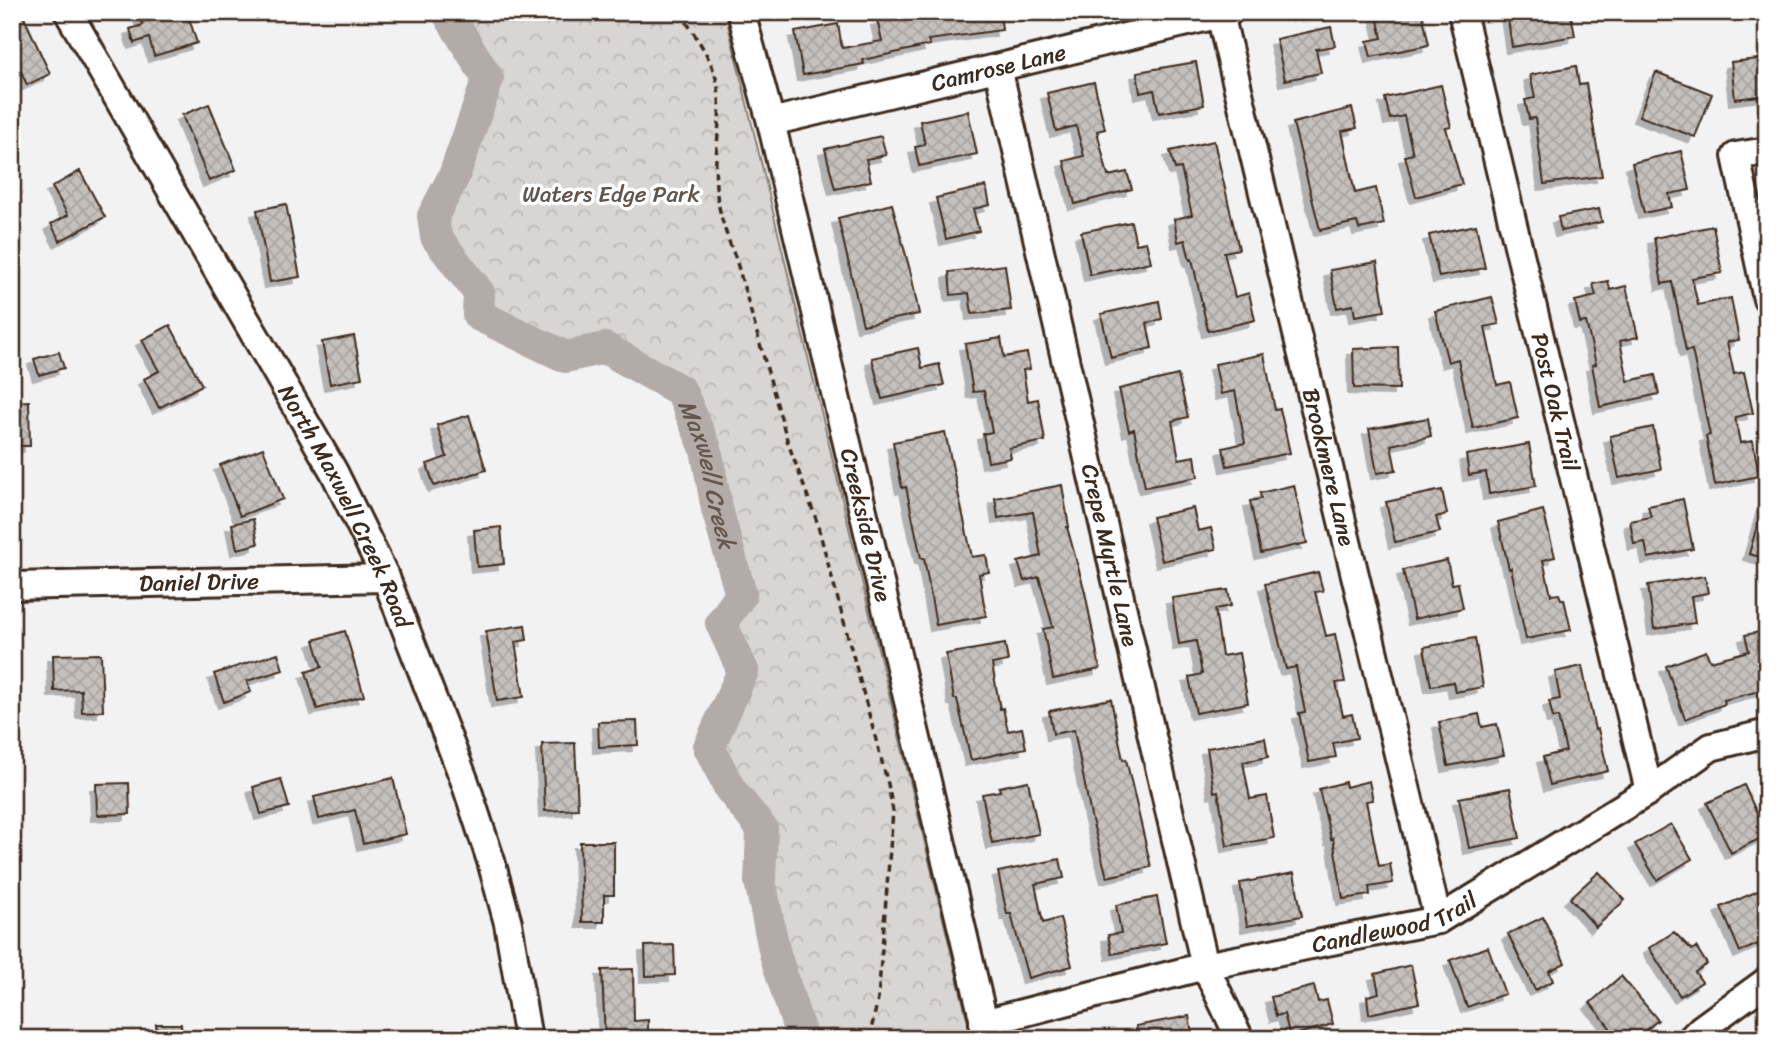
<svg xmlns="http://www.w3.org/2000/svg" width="1779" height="1051" font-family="Sriracha,sans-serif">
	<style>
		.park { fill: url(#park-crowns); stroke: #8a8078; stroke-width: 2 }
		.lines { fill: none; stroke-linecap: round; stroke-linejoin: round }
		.river { stroke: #b2aba7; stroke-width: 32 }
		.building { fill: url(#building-cross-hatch); stroke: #3b2a1e; stroke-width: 2; filter: url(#shadow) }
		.minor-casing { stroke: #3b2a1e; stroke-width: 32 }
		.path { stroke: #3b2a1e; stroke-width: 3.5; stroke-dasharray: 7 5; stroke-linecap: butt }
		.minor { stroke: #fff; stroke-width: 26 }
		.labels { text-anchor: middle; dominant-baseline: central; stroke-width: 7; stroke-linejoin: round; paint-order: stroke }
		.street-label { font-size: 23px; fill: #3b2a1e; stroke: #fff }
		.park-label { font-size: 23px; fill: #62554b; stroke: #fff }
		.water-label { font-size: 24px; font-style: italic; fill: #65574e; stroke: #fff }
	</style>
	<defs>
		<pattern id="park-crowns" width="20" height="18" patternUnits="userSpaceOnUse" patternTransform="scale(1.75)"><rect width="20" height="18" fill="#d8d5d2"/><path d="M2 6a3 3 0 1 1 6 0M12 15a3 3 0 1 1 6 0" fill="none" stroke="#bab7b4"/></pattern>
		<pattern id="building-cross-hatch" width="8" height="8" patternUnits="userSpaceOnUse" patternTransform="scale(1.75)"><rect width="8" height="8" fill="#c6c0bd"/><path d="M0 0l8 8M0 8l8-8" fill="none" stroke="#aba5a2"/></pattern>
		<filter id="shadow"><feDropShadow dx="-6" dy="6" stdDeviation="0" flood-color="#0004"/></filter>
	</defs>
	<rect width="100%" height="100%" fill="#f3f2f2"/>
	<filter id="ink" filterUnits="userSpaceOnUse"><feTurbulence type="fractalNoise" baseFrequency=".0143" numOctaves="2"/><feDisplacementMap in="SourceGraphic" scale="14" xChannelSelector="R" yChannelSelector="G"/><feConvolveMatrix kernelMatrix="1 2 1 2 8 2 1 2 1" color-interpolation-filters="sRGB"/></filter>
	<g filter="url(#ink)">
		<path class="park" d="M446,12H725L972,1039H802L775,954L761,881L762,829L730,789L709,747L743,671L721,623L741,595L717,509L706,449L681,391L606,348L566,357L478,315L479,293L436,237L433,216L454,176L488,79Z"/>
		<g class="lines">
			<path class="river" id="s1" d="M447,12L488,79L454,176L433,216L436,237L479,293L478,315L566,357L605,348L681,391L706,449L717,509L741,595L721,623L743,671L709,747L730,789L762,829L760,881L775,954L802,1039"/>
		</g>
		<path class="building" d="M139,12H187L197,43L154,56L149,38L134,43L130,29L143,25Z
			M890,12H1000L1002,30L928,40L930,45L863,60L864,64L803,75L795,32L838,24L842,48L882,41L877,20L891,17Z
			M1376,12H1422L1429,45L1371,57L1367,41L1382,38Z
			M1507,12H1557V16L1571,14L1575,36L1512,47Z
			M23,15L50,74L27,85L12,51V20Z
			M1331,27L1335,46L1316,49L1321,73L1285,80L1276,39Z
			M1767,58V95L1735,99L1731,62Z
			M1196,62L1204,105L1159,113L1154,90L1140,93L1137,72Z
			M1576,66L1579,85L1586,84L1602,176L1544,184L1535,118L1529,119L1525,100L1535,98L1530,75Z
			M1656,72L1712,94L1695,137L1639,116Z
			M1094,82L1105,129L1097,131L1108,176L1127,172L1132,189L1075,204L1064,161L1084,156L1076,126L1056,131L1047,93Z
			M1441,85L1451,127L1446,128L1462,184L1416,197L1405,156L1413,154L1404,116L1390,119L1385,98Z
			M209,104L236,170L209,181L182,115Z
			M1352,108L1357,128L1342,131L1355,193L1376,188L1384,224L1359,229L1357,222L1320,230L1293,123Z
			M968,111L977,154L919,166L915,147L925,145L920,121Z
			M881,136L886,155L866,159L871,181L835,189L825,149Z
			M1214,141L1239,249L1224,252L1235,297L1249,293L1255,320L1208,331L1192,259L1190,260L1185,240L1178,242L1174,219L1192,215L1181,168L1175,169L1170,151Z
			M1681,151L1690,190L1669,194L1672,207L1644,213L1632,163Z
			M80,171L105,217L60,241L51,224L68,215L52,187Z
			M986,186L990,205L973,209L979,231L946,239L936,198Z
			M286,204L300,277L270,282L257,210Z
			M892,204L911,274L919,314L863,325L838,218Z
			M1599,209L1602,222L1561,231L1558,217Z
			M1131,222L1136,244L1146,242L1151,262L1090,275L1081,232Z
			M1476,225L1485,268L1439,277L1429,235Z
			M1713,226L1722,273L1692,278L1698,305L1731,298L1739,340L1727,342L1734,374L1744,372L1753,413L1735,417L1740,443L1753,441L1759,476L1715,485L1706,436L1710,435L1692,350L1686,351L1672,282L1662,284L1654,238Z
			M1377,262L1385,311L1355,316L1353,305L1337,308L1330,270Z
			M1005,265L1011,310L972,314L969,293L951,295L949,272Z
			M1608,281L1610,290L1626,286L1638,337L1620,341L1628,381L1655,375L1659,394L1600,407L1592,365L1596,364L1586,322L1580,323L1575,301L1596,296L1593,284Z
			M1492,297L1499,324L1485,327L1497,385L1510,382L1518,418L1473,428L1458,359L1448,362L1435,311Z
			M1159,301L1162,319L1147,323L1152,348L1111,358L1101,314Z
			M170,325L202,385L159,408L144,379L159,371L142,340Z
			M354,336L362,378L330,384L322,342Z
			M1001,338L1004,357L1027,353L1030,369L1023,370L1028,401L1038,399L1045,441L1009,448L1011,458L988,462L983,434L992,432L984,391L973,392L965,344Z
			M1398,347L1399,389L1354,388L1353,349Z
			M918,348L922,368L939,364L944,385L882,399L872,358Z
			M59,352L64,368L39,375L34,359Z
			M1264,354L1275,410L1280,409L1290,453L1227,466L1223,448L1245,443L1235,391L1221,394L1215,364Z
			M1178,375L1188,417L1172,421L1179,459L1195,456L1198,477L1145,487L1134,429L1129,431L1119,389Z
			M29,401L30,446H12V402Z
			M469,415L486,470L434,486L427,464L447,457L437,425Z
			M1428,418L1431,436L1391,445L1396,470L1377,473L1369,429Z
			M1653,427L1661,469L1619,478L1610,436Z
			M945,432L972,557L986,555L989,572L979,574L986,616L936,625L924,558H921L906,487L902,488L893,442Z
			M1529,444L1536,486L1489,494L1486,472L1469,475L1466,455Z
			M263,448L283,499L240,516L220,465Z
			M1062,485L1069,527H1067L1085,592L1100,669L1053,679L1043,629L1053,627L1039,577L1024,581L1018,562L1041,556L1033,512L998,518L995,498Z
			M1294,485L1307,543L1261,553L1250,501L1261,499L1260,493Z
			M1442,490L1447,514L1436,517L1440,532L1395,542L1386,502Z
			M1683,499L1693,549L1648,558L1645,542L1634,544L1630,521L1651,517L1648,506Z
			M1763,505L1767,506V559L1749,554Z
			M1193,508L1198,531L1211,528L1216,549L1162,561L1152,517Z
			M1543,510L1555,557L1543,560L1551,595L1559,594L1561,599H1564L1571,630L1526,639L1511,568L1509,569L1498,522Z
			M253,519L258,544L237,549L232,524Z
			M501,527L504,564L477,567L474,530Z
			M1447,560L1452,584L1458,583L1463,608L1414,619L1403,570Z
			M1318,572L1323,591L1315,592L1326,636L1335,634L1345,682L1336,683L1343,716L1352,714L1357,738L1333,743L1336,757L1309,762L1299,713L1305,712L1296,667L1286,669L1265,584Z
			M1705,576L1708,593L1691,596L1695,623L1654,629L1648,585Z
			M1228,590L1231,606L1215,609L1222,656L1239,653L1248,703L1196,713L1189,677L1202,674L1196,641L1179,644L1172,598Z
			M525,625L527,640L515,642L524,697L497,701L486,631Z
			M345,631L364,696L317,709L306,672L322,667L314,640Z
			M1764,631L1767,640V689L1724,700L1725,704L1685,719L1666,666L1706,651L1710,661L1749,651L1745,635Z
			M1475,638L1483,687L1455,692L1453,682L1431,686L1424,647Z
			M1005,644L1008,661L992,664L1000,709L1003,708L1008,731L1022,728L1026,748L971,760L957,699H954L946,654Z
			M278,653L283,670L247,681L251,692L224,702L214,674Z
			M101,654L103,711L82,712L81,690L54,691L53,655Z
			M1582,666L1595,730L1598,729L1608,771L1550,785L1543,757L1566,751L1558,717L1553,718L1549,701L1560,699L1555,672Z
			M1111,699L1123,760L1126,759L1151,867L1107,877L1091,816L1074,730L1053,734L1049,711Z
			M1479,714L1482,727L1497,724L1504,755L1448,766L1439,722Z
			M637,721L638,745L599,747L598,722Z
			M1265,738L1268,757L1243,762L1250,799L1267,796L1274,838L1227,846L1218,791L1214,792L1207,748Z
			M575,743L578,809L545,811L542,744Z
			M393,778L406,834L363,844L355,810L319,819L314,797Z
			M281,779L289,807L261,814L253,787Z
			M1028,781L1039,834L992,843L982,794L1000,791L999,787Z
			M1369,781L1373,800L1366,801L1379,866L1390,864L1393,883L1369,887L1370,895L1343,899L1333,838L1331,839L1319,789L1345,782L1346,787Z
			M129,783L130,814L97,815L96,784Z
			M1744,785L1767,835L1731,853L1707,803Z
			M1510,788L1520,838L1469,848L1459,798Z
			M1671,824L1692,859L1657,880L1635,844Z
			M580,842H614V895H604V922H582Z
			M1060,859L1064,878L1035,884L1043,923L1060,918L1072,966L1028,978L1011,914H1007L998,872Z
			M1599,872L1625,900L1596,927L1570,898Z
			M1294,873L1302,916L1247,926L1240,883Z
			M1767,887V940L1740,952L1721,907Z
			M1157,897L1166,943L1112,954L1108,935L1121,933L1116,905Z
			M1543,917L1565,963L1549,971L1553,981L1535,990L1508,934Z
			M1674,932L1692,950L1696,947L1707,964L1695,972L1702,982L1680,996L1649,948Z
			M674,945L675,975L646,976L645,946Z
			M1488,947L1505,994L1467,1007L1450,960Z
			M1411,965L1419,1003L1369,1014L1367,996L1379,993L1375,974Z
			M633,969L634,1021L648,1020V1038L605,1039L602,970Z
			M1621,976L1658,1020L1635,1039H1619L1590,1003Z
			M1314,986L1318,1002L1327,1000L1333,1024L1290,1036L1284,1014L1276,1016L1271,997Z
			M1189,1016L1193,1039H1139L1136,1026Z
			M156,1024H181L182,1039H157Z"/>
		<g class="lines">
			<defs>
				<g id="minor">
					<path id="s2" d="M68,12L334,472L386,578L465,782L491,861L508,923L528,1039"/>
					<path id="s3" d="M741,12L771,122L988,1039"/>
					<path id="s4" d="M1462,12L1649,791"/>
					<path id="s5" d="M1220,14L1438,920"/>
					<path id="s6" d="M998,68L1205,966L1240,1039"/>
					<path id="s7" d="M771,122L1229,12"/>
					<path d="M1767,151L1736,156L1767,299"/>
					<path id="s8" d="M12,586L386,578"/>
					<path id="s9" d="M983,1023L1205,966L1438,920L1649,791L1711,747L1767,733"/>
					<path d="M1691,1039L1701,1029L1767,981"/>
				</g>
			</defs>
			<use href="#minor" class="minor-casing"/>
			<path class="path" d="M680,12C693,33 710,55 716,78C725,113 713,150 716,186C718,211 726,235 736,259L788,443L816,519L888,784L893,811L878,999L869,1039"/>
			<use href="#minor" class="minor"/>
		</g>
	</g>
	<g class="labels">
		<g class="street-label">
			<text stroke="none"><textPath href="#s7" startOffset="234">Camrose Lane</textPath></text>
			<text stroke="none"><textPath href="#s4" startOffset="401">Post Oak Trail</textPath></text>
			<text stroke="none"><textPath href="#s5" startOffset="466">Brookmere Lane</textPath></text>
			<text stroke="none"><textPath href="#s2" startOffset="567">North Maxwell Creek Road</textPath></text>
			<text stroke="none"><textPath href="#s3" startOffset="528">Creekside Drive</textPath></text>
			<text stroke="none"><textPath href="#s6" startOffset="500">Crepe Myrtle Lane</textPath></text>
			<text stroke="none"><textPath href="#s8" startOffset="187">Daniel Drive</textPath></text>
			<text stroke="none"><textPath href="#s9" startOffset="424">Candlewood Trail</textPath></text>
		</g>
		<g class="park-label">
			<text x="611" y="194">Waters Edge Park</text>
		</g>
		<g class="water-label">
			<text stroke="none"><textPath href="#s1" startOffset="653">Maxwell Creek</textPath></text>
		</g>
	</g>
	<rect width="1779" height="1051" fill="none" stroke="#fff" stroke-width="42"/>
	<rect x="21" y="21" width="1737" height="1009" fill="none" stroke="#3b2a1e" stroke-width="2.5" filter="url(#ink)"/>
</svg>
